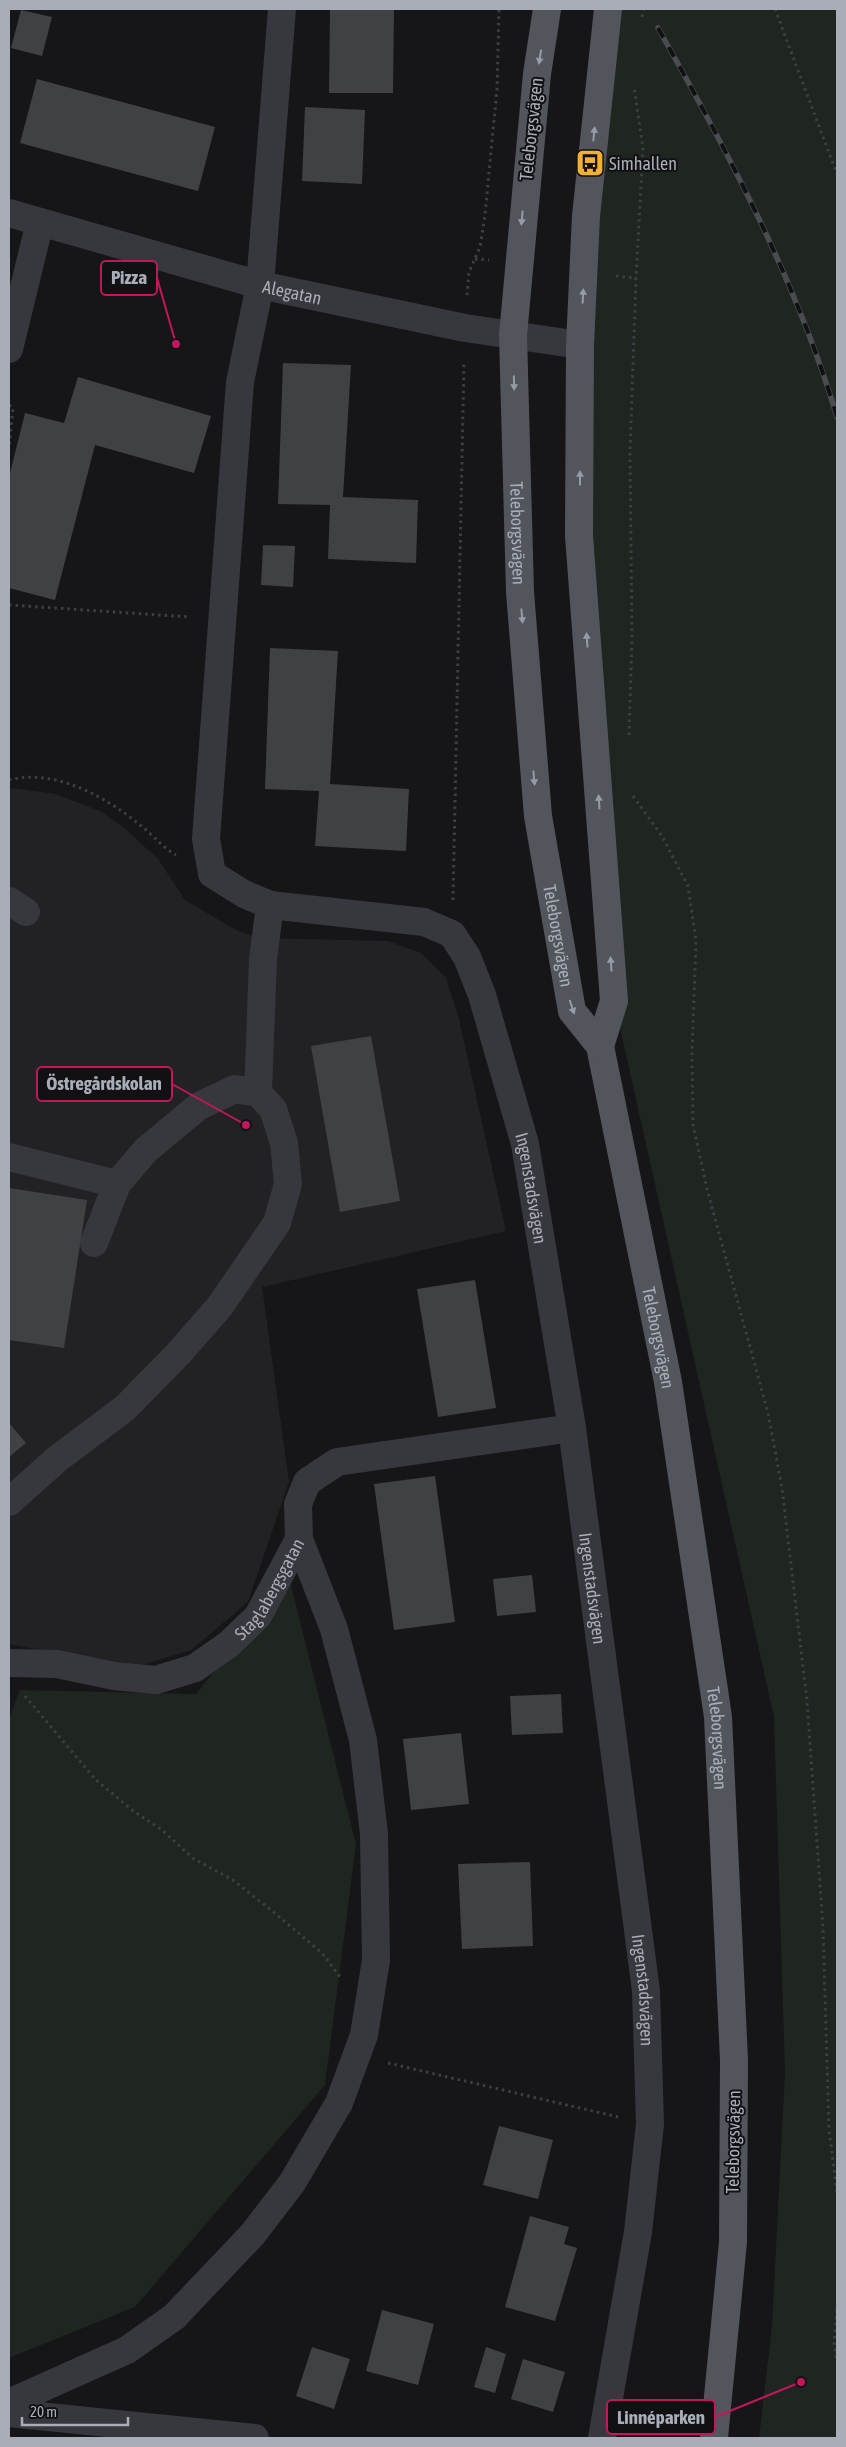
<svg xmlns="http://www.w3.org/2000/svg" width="846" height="2447" font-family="'Asap Condensed',sans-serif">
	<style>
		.built { fill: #222225 }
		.green { fill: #1e261f }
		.building { fill: #404145 }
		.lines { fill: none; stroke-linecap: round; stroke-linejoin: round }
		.path { stroke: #3d3f44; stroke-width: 3; stroke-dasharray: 2.5 4; stroke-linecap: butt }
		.minor { stroke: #37383d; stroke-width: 28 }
		.major { stroke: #53555c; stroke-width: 28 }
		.rail-casing { stroke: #4a4c52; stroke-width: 5.5 }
		.rail { stroke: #111113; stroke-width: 4; stroke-dasharray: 11; stroke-linecap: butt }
		.oneway { fill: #979ba6 }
		.labels { text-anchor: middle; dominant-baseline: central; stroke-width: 4; stroke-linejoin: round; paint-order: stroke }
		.street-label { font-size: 18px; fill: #a8adb8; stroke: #111113 }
		.poi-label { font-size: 18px; fill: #a8adb8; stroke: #111113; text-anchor: start }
		.leader { fill: none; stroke: #c2185b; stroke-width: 2 }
		.callout-dot { fill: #c2185b; stroke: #111113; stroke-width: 2 }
		.callout { fill: #111113; stroke: #c2185b; stroke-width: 2 }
		.callout-label { font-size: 19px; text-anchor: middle; font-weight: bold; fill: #a8adb8 }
	</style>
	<rect width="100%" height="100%" fill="#161618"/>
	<path class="built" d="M13,788L56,794L100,811L123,827L158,859L185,900L236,930L259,938L388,941L421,953L446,978L459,1019L506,1231L262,1287L289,1482L248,1602L191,1650L133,1668L9,1644V790Z"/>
	<path class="green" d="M608,9H837V2438H759L772,2326L785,2073L774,1717L614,1001L579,536Z
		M289,1578L356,1844L325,2085L135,2307L9,2358V1719L20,1690L196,1694Z"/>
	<path class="building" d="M330,9H394L393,93H329Z
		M21,10L52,17L42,56L11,48Z
		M37,79L215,127L198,191L20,143Z
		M305,107L365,110L362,184L302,181Z
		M283,363L351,365L343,497L418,500L416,563L328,559L330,505L278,504Z
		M78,377L211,416L194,473L95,445L55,600L9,588V477L25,413L64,423Z
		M263,545L295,546L293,587L261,585Z
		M270,648L338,651L330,784L409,789L406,851L315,846L319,791L265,789Z
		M371,1036L400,1201L340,1212L311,1046Z
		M9,1188L87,1200L64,1348L9,1340Z
		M475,1280L496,1408L438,1417L417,1289Z
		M9,1423L26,1443L9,1457Z
		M435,1476L455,1622L394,1630L374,1484Z
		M532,1575L536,1612L497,1616L493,1579Z
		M561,1694L563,1733L512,1735L510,1696Z
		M461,1733L469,1804L411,1810L403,1739Z
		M530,1862L533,1946L462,1949L458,1864Z
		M499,2126L553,2140L538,2199L483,2185Z
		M530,2216L569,2227L564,2244L577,2248L555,2321L505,2307Z
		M382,2310L434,2324L418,2385L366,2371Z
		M312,2347L350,2359L334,2409L296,2396Z
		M486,2347L506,2354L495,2393L474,2387Z
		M523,2359L565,2372L553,2412L511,2399Z"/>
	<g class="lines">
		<path class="path" d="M775,9L837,174
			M642,17L644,9
			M475,259L489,260
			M616,276L636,278
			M467,295L469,272L480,247L485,215L497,89L499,9
			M9,405L13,408L9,447
			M9,605L190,617
			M629,735L632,639L630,452L636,278L643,149L634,87
			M9,780C55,768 106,797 140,825C152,834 163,848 176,855
			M633,796L662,836L688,886L696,941L692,1054L693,1125L708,1193L768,1413L782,1488L807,1701L823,1928L829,2130L837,2192
			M453,900L464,361
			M25,1696L95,1779L132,1810L162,1830L194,1859L233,1880L271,1910L322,1953L340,1977
			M388,2063L618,2117
			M837,2310L834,2343L837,2362"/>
		<g class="minor">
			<path id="s1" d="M282,9L260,285L240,382L206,839L212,874L244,894L270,905L424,922L452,934L467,957L482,995L525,1144L572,1428L646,1991L650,2124L638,2232L602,2438"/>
			<path id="s2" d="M9,213L260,285L465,328L580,345"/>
			<path d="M9,349L40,222"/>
			<path d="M9,901L26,912"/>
			<path d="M9,1157L117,1184"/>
			<path d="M94,1243L117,1184L146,1150L199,1106L235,1089L258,1093"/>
			<path d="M9,1502L57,1459L125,1408L179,1353L220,1306L277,1223L288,1184L284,1143L273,1109L258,1093L263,959L270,905"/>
			<path id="s3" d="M9,1663L57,1664L114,1676L156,1680L195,1668L229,1644L258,1616L299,1539L298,1504L307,1482L337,1462L572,1428"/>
			<path d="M9,2413L255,2438"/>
			<path d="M11,2413L13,2401L127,2350L174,2317L252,2235L292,2183L339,2103L364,2035L376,1960L374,1834L363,1740L334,1629L299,1539"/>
		</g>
		<g class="major">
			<path id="s4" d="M547,9L537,74L513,335L520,592L538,816L572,1011L600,1046L668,1382L718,1717L734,2060L733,2242L714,2438"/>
			<path d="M600,1046L614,1001L579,536L580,345L586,216L608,9"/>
		</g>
		<defs>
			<path id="rail" d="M658,28C728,152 796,280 837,417"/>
		</defs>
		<use href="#rail" class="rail-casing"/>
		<use href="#rail" class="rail"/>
	</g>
	<defs><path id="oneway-solid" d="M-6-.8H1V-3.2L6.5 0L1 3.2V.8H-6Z" transform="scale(1.25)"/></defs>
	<g class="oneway">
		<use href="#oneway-solid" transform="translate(540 57) rotate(99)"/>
		<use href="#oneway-solid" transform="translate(594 134) rotate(-84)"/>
		<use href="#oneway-solid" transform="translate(522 218) rotate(95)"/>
		<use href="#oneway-solid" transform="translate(583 296) rotate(-87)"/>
		<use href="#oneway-solid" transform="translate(514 383) rotate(89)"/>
		<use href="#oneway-solid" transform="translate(580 478) rotate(-90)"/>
		<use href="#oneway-solid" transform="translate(522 616) rotate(85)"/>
		<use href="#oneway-solid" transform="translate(587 640) rotate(-94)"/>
		<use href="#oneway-solid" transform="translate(534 778) rotate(85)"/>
		<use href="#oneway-solid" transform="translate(599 802) rotate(-94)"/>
		<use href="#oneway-solid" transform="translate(611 964) rotate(-94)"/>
		<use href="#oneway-solid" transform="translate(572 1007) rotate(72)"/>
	</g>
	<defs>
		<symbol id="bus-square" viewBox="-11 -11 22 22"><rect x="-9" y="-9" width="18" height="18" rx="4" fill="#f2b134" stroke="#111113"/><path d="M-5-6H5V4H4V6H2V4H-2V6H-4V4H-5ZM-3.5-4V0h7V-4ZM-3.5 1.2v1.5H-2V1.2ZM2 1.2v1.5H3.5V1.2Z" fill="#111"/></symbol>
	</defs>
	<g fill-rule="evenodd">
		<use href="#bus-square" x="574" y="147" width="32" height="32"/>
	</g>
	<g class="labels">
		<g class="street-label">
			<text transform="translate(531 129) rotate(-84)">Teleborgsvägen</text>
			<text stroke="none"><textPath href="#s2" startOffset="294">Alegatan</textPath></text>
			<text stroke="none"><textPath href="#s4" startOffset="526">Teleborgsvägen</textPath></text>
			<text stroke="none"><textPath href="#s4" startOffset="931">Teleborgsvägen</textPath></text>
			<text stroke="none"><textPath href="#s1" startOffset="1389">Ingenstadsvägen</textPath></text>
			<text stroke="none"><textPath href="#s4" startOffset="1350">Teleborgsvägen</textPath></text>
			<text stroke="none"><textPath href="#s3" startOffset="300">Staglabergsgatan</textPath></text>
			<text stroke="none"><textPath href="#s1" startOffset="1794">Ingenstadsvägen</textPath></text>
			<text stroke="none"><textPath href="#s4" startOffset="1755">Teleborgsvägen</textPath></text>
			<text stroke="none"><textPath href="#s1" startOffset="2199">Ingenstadsvägen</textPath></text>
			<text transform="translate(733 2142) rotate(-89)">Teleborgsvägen</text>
		</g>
		<g class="poi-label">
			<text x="609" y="163">Simhallen</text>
		</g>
	</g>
	<path class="leader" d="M176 344L157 278M246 1125L172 1084M801 2382L715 2417"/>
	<g class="callout-dot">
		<circle cx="176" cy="344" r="5"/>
		<circle cx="246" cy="1125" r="5"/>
		<circle cx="801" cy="2382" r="5"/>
	</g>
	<g class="callout">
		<rect x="101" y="261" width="56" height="34" rx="5"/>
		<rect x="37" y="1067" width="135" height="34" rx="5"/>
		<rect x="607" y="2400" width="108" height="34" rx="5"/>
	</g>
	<g class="callout-label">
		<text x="129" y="284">Pizza</text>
		<text x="104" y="1090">Östregårdskolan</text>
		<text x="661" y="2424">Linnéparken</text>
	</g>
	<rect width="846" height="2447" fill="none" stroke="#a8adb8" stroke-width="20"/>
	<path d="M22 2417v8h106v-8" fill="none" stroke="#a8adb8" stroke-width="2.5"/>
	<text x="30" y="2417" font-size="15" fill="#a8adb8" stroke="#111113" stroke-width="4" paint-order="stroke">20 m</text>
</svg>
